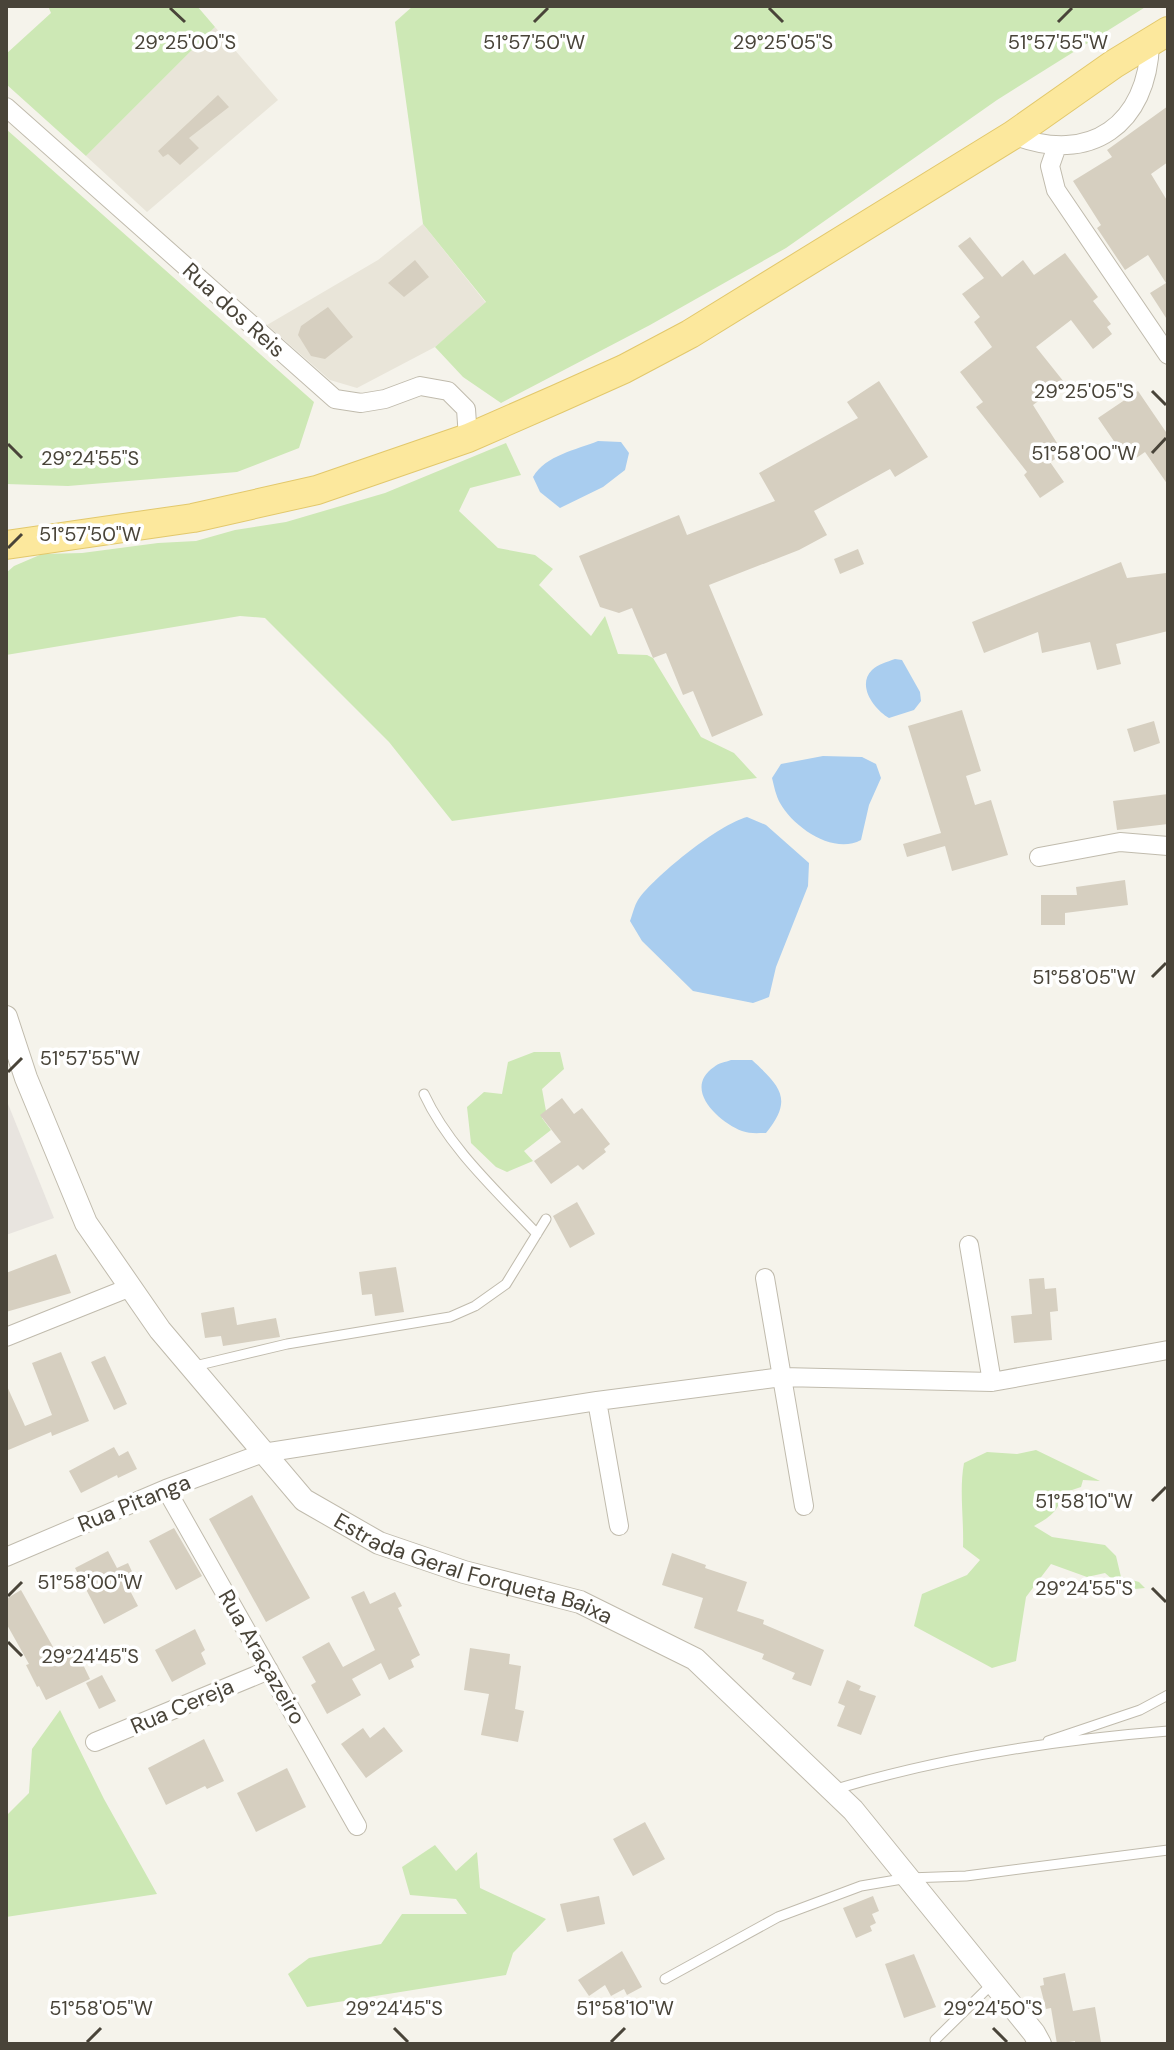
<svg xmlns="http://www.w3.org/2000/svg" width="1174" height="2050" font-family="'DM Sans',sans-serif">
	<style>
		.residential { fill: #e9e5d9 }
		.industrial { fill: #e8e4df }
		.green { fill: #cde8b5 }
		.water { fill: #a9cdef }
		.building { fill: #d6cfc0 }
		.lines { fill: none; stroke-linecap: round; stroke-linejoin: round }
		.service-casing { stroke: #c0bbad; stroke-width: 11 }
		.minor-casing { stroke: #c0bbad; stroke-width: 20 }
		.tertiary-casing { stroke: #c0bbad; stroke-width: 24 }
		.primary-casing { stroke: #e2c86c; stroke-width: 30 }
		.service { stroke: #fff; stroke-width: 9 }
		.minor { stroke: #fff; stroke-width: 18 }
		.tertiary { stroke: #fff; stroke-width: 22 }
		.primary { stroke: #fce89d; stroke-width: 28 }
		.ticks { fill: none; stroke: #494439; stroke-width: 3 }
		.labels { text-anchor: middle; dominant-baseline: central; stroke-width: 7; stroke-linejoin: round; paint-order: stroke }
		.street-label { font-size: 22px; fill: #494439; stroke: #fff }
		.ticks-label { font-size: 20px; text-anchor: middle; fill: #494439; stroke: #fff; stroke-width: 7; stroke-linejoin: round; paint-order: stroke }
	</style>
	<rect width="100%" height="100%" fill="#f5f3eb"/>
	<path class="residential" d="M215,27L278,100L147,212L86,156Z
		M423,224L486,303L435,347L357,388L330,380L267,325L378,260Z"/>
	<path class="industrial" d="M6,1099L54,1218L6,1235Z"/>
	<path class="green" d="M48,6H197L215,27L86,156L6,84V54L51,13Z
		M413,6H1147L997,100L786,248L650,325L501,403L463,377L435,347L486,302L423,224L395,22Z
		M6,129L314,402L299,448L237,472L68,486L6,484Z
		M506,443L521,475L470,488L459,511L498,548L535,555L553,569L539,585L591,636L605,616L618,654L647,655L653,658L701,737L734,753L757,778L452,821L389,742L265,618L240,616L6,655V573L14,566L42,554L82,553L158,543L196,541L235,530L286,522L385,493Z
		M534,1052H560L564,1069L542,1089L546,1111L542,1118L551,1130L524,1151L533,1161L507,1172L496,1167L471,1143L467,1107L484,1092L502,1094L508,1062Z
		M1036,1450L1100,1481L1083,1480L1081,1487L1063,1493C1058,1512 1050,1517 1034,1526L1052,1537L1105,1545L1116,1556L1121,1577L1139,1582L1145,1588L1125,1590L1105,1573L1087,1577L1051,1564L1026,1597L1016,1661L992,1668L914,1626L922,1594L967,1575L980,1560L963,1547C964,1519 959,1490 964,1463L987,1452L1017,1454Z
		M60,1710L104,1799L157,1894L6,1917V1816L29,1793L32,1749Z
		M435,1845L456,1871L477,1852L480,1888L546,1919L513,1953L506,1975L307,2007L288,1974L309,1958L381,1944L402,1914H467L456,1899L410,1895L402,1867Z"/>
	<path class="water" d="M598,441L621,442L629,453L625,470L603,487L560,508L540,492L533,477C546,455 576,450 598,441Z
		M895,659L902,660L920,692L921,701L914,710L889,718C875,710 856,686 872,670C878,664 887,662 895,659Z
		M823,756L862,757L876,764L881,778L869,805L861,840C834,855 794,828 780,803C776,796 774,786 772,778L781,764Z
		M747,817L766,825L809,863L808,886L776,967L769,997L753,1003L693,991L642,941L630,921C633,913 635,903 640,897C659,873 718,825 747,817Z
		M731,1060H752C780,1086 794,1099 766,1133C758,1133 750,1134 742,1131C719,1122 682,1089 714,1067C718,1063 726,1062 731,1060Z"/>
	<path class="building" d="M218,95L229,107L189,138L199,148L180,165L168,154L163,157L158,151Z
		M1168,106V162L1151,174L1168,202V321L1150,293L1166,283L1148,255L1125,270L1097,228L1101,225L1073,181L1112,157L1107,150Z
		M970,237L1002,277L1023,260L1034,275L1065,253L1098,297L1093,301L1111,324L1107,327L1112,334L1093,349L1071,320L1036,347L1064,382L1033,405L1064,454L1050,462L1064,482L1040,498L1024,475L1027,472L976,407L983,402L960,372L992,347L974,322L980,317L962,294L984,278L958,246Z
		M415,260L429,277L404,297L388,283Z
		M328,307L353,337L325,359L311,356L298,335L301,326Z
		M879,381L928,457L895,477L890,469L814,511L827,535L799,550L709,585L763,715L712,737L693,691L683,695L666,653L653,658L632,608L619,613L600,607L579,556L679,515L687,535L775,501L759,473L858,418L847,402Z
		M1138,391L1168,435V485L1145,452L1129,463L1098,418Z
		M858,549L864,564L840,574L834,559Z
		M1121,562L1127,578L1166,573L1168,579V631L1116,644L1121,664L1097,670L1090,642L1042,653L1038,632L984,653L972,622Z
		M962,710L981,771L966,776L975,805L991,800L1008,855L952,871L945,846L907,857L903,844L941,833L908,726Z
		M1154,721L1160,743L1134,752L1127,729Z
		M1168,794V824L1117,830L1113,801Z
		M1125,880L1128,905L1065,913V925H1041V895H1077L1076,887Z
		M562,1098L574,1114L582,1108L610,1144L604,1149L606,1152L583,1170L578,1165L551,1184L534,1161L561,1142L540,1115Z
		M577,1202L595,1234L570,1248L553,1216Z
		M56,1254L71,1293L6,1312V1273Z
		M396,1267L404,1312L375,1316L372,1294L362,1295L359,1272Z
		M1044,1278L1045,1289L1056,1288L1058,1311L1050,1312L1052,1340L1014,1343L1011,1316L1032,1314L1029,1279Z
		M234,1307L237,1325L276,1318L280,1337L223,1346L221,1336L205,1338L201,1313Z
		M61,1352L89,1421L52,1436L51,1432L6,1451V1384L25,1426L52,1415L32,1363Z
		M105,1356L127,1404L114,1410L91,1362Z
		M114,1447L119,1456L128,1451L137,1469L118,1478L117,1475L81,1493L69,1471Z
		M252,1495L310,1598L266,1622L209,1519Z
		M174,1528L202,1576L176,1590L149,1541Z
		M108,1551L117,1568L128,1563L135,1578L126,1583L138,1606L104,1624L75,1568Z
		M672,1553L706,1565L705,1568L747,1582L737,1611L764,1620L763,1624L824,1650L811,1686L792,1679L795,1673L762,1659L764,1654L694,1628L703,1598L662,1585Z
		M21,1590L57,1654L74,1646L90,1679L46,1700L39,1686L37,1687L26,1665L29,1664L6,1623V1599Z
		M364,1591L370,1604L395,1592L402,1606L398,1608L420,1655L411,1660L414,1667L389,1680L381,1663L352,1679L361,1695L327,1714L311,1685L316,1682L302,1657L329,1642L343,1667L375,1650L351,1597Z
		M195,1629L205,1650L201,1653L206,1664L172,1682L155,1650Z
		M470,1648L510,1654L509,1664L521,1666L515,1709L524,1711L518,1742L481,1735L489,1694L464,1690Z
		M102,1675L116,1701L99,1709L86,1683Z
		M847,1680L861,1686L859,1690L876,1696L861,1735L837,1726L845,1706L838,1703Z
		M384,1727L403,1751L366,1778L341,1744L363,1728L370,1738Z
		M204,1739L224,1781L207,1789L205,1786L166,1805L148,1768Z
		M287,1768L306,1807L256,1832L237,1793Z
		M645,1822L665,1859L633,1876L613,1839Z
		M599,1896L605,1924L567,1932L560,1904Z
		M873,1896L879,1911L872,1914L876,1923L870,1926L872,1931L856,1938L843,1908Z
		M622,1951L642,1987L627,1995L624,1989L611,1996L605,1985L589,1996L578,1980Z
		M914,1954L936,2007L904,2018L885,1964Z
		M1065,1973L1073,2011L1095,2007L1101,2042L1075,2044V2041L1057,2044L1051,2008L1046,2009L1040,1986L1044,1985L1043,1978Z"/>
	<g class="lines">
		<defs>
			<path id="service" d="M424,1094C449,1148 497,1191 537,1234
				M195,1366L287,1344L450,1317L475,1306L506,1284L546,1219
				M1048,1741L1140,1710L1168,1695
				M833,1790C942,1757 1055,1740 1168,1731
				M665,1979L778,1917L861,1886L908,1878L966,1876L1168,1850
				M935,2040L994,1982"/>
			<path id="minor" d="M6,107L335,399L361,403L385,399L420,386L448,391L466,409L468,438
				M1013,135C1090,166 1148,124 1150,43
				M1057,146L1050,166L1056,190L1168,355
				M1039,857L1120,842L1168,846
				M969,1245L992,1382
				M765,1278L804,1506
				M6,1337L131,1287
				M597,1401L619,1526
				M166,1489L357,1826
				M6,1557L166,1489L263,1453L597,1401L782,1377L992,1382L1168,1350
				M95,1742L269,1670"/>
			<g id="tertiary">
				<path id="s1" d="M6,1017L26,1078L86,1223L160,1330L304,1500L379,1543L464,1572L580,1602L695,1659L853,1810L1034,2033L1040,2044"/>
			</g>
			<path id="primary" d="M6,545L193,518L317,490L468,438L557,399L624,369L690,334L1013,135L1114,64L1168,31"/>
		</defs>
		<use href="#service" class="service-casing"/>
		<use href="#minor" class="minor-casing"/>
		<use href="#tertiary" class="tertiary-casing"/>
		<use href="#primary" class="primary-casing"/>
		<use href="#service" class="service"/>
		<use href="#minor" class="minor"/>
		<use href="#tertiary" class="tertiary"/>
		<use href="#primary" class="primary"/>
	</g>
	<path class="ticks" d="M170,8L185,22M769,8L783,22M534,22L548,8M1058,22L1072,8M1152,391L1166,405M8,444L22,458M1152,453L1166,438M8,548L22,534M1152,977L1166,963M8,1072L22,1058M1152,1501L1166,1487M1152,1588L1166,1602M8,1596L22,1582M8,1642L22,1656M394,2028L408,2042M993,2028L1007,2042M87,2042L101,2028M611,2042L625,2028"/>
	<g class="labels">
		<g class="street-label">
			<text transform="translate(234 310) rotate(42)">Rua dos Reis</text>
			<text transform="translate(134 1503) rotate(-22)">Rua Pitanga</text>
			<text stroke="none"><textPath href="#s1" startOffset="758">Estrada Geral Forqueta Baixa</textPath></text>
			<text transform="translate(262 1657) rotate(60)">Rua Araçazeiro</text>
			<text transform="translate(182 1706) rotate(-23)">Rua Cereja</text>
		</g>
	</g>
	<g class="ticks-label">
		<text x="185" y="49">29°25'00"S</text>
		<text x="534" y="49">51°57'50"W</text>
		<text x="783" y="49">29°25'05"S</text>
		<text x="1058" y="49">51°57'55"W</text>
		<text x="1084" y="398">29°25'05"S</text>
		<text x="1084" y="460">51°58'00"W</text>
		<text x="90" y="465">29°24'55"S</text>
		<text x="90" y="541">51°57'50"W</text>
		<text x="1084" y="984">51°58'05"W</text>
		<text x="90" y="1065">51°57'55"W</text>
		<text x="1084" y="1508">51°58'10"W</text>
		<text x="90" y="1589">51°58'00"W</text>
		<text x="1084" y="1595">29°24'55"S</text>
		<text x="90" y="1663">29°24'45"S</text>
		<text x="101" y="2015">51°58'05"W</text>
		<text x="625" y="2015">51°58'10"W</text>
		<text x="394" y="2015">29°24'45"S</text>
		<text x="993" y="2015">29°24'50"S</text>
	</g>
	<rect width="1174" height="2050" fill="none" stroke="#494439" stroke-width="16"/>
</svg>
